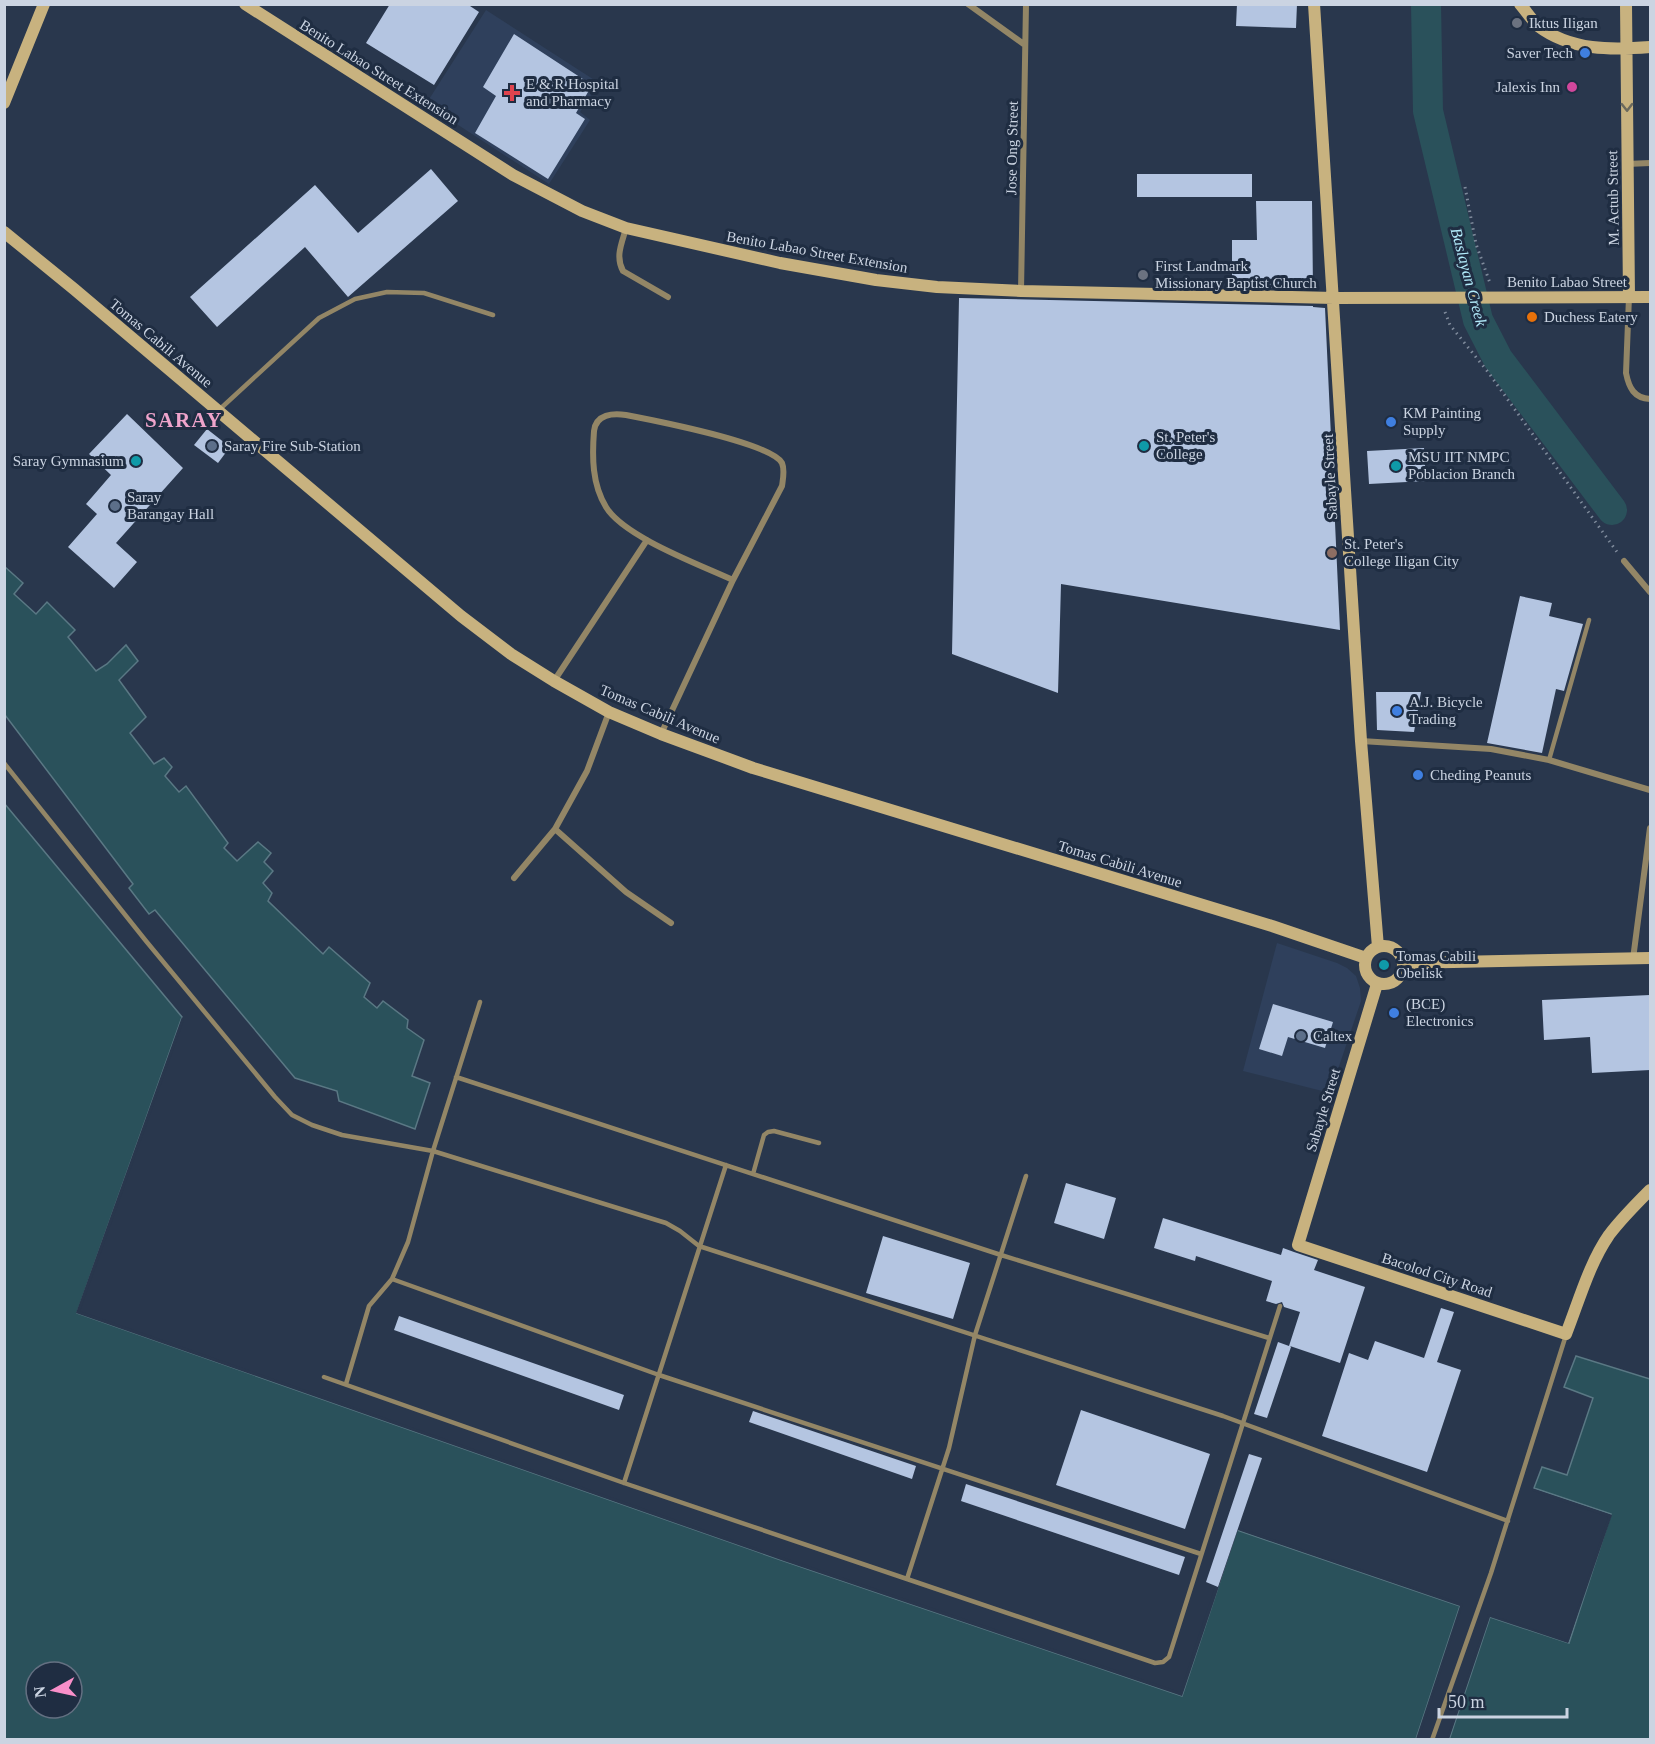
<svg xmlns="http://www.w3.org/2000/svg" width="1655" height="1744" font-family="Georgia,serif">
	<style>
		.built { fill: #2f405c }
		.water { fill: #2a515b; stroke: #5a7884; stroke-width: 1.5; fill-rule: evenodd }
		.pier { fill: #29374d }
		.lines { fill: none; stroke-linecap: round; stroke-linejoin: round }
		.river { stroke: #2a515b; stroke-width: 30 }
		.building { fill: #b4c5e1 }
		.path { stroke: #808c9d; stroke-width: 3; stroke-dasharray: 1.5 4.5; stroke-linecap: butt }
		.lane { stroke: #938666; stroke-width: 4.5 }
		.street { stroke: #938666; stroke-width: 6 }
		.secondary { stroke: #c8b27f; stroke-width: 12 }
		.oneway { stroke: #6b695d }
		.worship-dot { fill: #6b7280; stroke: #1f2d42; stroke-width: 2 }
		.shop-dot { fill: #3f7fe0; stroke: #1f2d42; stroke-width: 2 }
		.hotel-dot { fill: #d1479c; stroke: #1f2d42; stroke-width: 2 }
		.health-dot { fill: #e0444e; stroke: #1f2d42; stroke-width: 2 }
		.food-dot { fill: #e8710a; stroke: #1f2d42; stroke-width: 2 }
		.service-dot { fill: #5c6f8a; stroke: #1f2d42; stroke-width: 2 }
		.culture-dot { fill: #0f9aa8; stroke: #1f2d42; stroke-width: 2 }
		.education-dot { fill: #8d6e63; stroke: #1f2d42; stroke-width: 2 }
		.labels { text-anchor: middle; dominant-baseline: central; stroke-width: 6; stroke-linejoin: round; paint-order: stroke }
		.poi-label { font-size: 15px; fill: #cbd4e2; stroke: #1f2d42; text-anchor: start }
		.street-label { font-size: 15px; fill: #cbd4e2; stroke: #1f2d42 }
		.water-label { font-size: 16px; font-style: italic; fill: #b2ebfb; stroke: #1f2d42 }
		.district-label { font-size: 21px; font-weight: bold; letter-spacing: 1.5px; fill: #eea4cb; stroke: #1f2d42 }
	</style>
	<rect width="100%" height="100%" fill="#29374d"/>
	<path class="built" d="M486,10L599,83L580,112L590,120L549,184L426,104Z
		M1277,943L1337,963L1347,968L1356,976L1360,988L1361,1001L1330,1093L1243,1071Z"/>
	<path class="water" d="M4,566L23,583L14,594L36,614L47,602L75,630L68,637L96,671L107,664L126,645L138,661L119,680L146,717L130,733L154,764L164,758L172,767L165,776L179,792L186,786L228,843L224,848L237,861L258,842L271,853L264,862L273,871L263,883L272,893L268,901L323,954L329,947L370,983L364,997L377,1008L383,1001L408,1020L407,1028L424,1040L412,1076L430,1083L415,1129L339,1101L337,1091L295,1078L155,910L149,914L129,888L133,884L5,715Z
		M4,803L182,1017L77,1313L781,1560L1182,1696L1237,1530L1460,1606L1416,1739H5ZM36,1672H72V1708H36Z
		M1576,1356L1650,1379V1739L1449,1740L1490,1617L1569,1643L1611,1514L1534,1488L1542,1467L1567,1475L1593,1398L1564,1387Z"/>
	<path class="pier" d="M182,1017L184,1020L80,1311L782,1557L1180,1692L1234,1529L1238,1527L1463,1604L1419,1740L1416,1739L1460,1606L1238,1530L1182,1696L781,1560L76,1313Z
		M1531,1488L1612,1515L1568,1643L1490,1617L1449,1739L1446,1740L1488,1614L1567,1640L1608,1517L1533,1491Z"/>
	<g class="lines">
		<path class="river" d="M1426,4L1428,111L1478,320L1498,359L1612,510"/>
	</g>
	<path class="building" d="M390,4H467L479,12L434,85L366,43Z
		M1237,4H1297L1296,28L1236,26Z
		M514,34L592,85L576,113L585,119L548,179L475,133L496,96L483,87Z
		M431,169L458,201L348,297L305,247L217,327L190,297L315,185L358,233Z
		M1137,174H1252V197H1137Z
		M1256,201H1312L1313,289L1232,287V240H1257Z
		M959,298L1313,306V307L1325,308L1340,630L1061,584L1058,693L952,654Z
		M127,414L183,468L116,543L137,562L114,588L68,547L97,514L86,504L111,475L89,454Z
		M207,429L230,447L218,463L194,445Z
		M1424,448L1426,481L1369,484L1367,451Z
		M1520,596L1552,603L1549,616L1583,624L1564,691L1556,689L1542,753L1487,743Z
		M1376,692H1421L1414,732L1377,730Z
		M1650,995V1070L1592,1073L1590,1037L1544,1040L1542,1000Z
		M1273,1004L1333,1022L1325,1048L1288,1037L1282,1056L1259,1049Z
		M1066,1183L1116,1198L1104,1239L1054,1223Z
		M1163,1218L1281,1255L1283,1248L1294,1252L1318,1260L1314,1270L1365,1287L1340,1363L1290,1346L1291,1347L1267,1418L1254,1414L1278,1342L1289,1346L1300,1312L1284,1307L1282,1302L1276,1304L1266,1301L1272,1281L1196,1256L1195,1261L1154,1248Z
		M883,1236L970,1263L953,1319L866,1293Z
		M1441,1308L1454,1312L1437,1362L1461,1370L1427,1472L1322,1436L1349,1353L1368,1360L1375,1341L1424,1358Z
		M399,1316L624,1395L619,1410L394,1330Z
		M1081,1410L1210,1454L1185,1529L1056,1485Z
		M753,1411L916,1466L912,1479L749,1422Z
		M1249,1454L1262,1458L1218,1587L1206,1582Z
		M966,1484L1185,1557L1179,1575L961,1501Z"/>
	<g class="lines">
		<path class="path" d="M1465,187L1476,244L1490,283
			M1445,312L1450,325L1488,372L1617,552"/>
		<path class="lane" d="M220,409L319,318L355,299L387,292L424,293L493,315
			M1549,760L1589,620
			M4,763L146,941L275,1097L292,1115L312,1125L342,1135L433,1151L666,1223L680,1231L699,1246L1223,1416L1508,1521
			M456,1077L1001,1255L1269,1338
			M753,1174L764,1135L768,1132L774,1131L819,1143
			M1026,1176L975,1335L949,1448L907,1579L1155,1663L1163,1662L1169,1657L1280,1306
			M392,1279L659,1375L1201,1554
			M324,1377L624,1483L907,1579
			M346,1384L369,1306L392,1279L408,1242L433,1151L480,1002
			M624,1483L726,1165
			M1432,1740L1491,1573L1566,1335"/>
		<path class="street" d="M968,4L1025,45
			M1627,164L1650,163
			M626,228C622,243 615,256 623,271L668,297
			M1021,291L1026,4
			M1629,297L1626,373C1629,388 1634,398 1650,399
			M1624,561L1650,592
			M554,681L647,540
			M661,734L733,580L782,486C783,479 785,470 782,463C771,443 652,420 626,415C613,413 596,414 594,431C592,457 592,484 606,507C624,537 701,565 733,580
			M1361,741L1491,749L1549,760L1650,790
			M555,829L626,892L671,923
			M514,878L555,829L587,771L609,712
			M1633,959L1650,828"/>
		<path class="secondary" d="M245,4L513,175L582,211L626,228L780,263L876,280L937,287L1021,291L1334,298L1650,297
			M1314,4L1361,741L1378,947
			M1520,4C1526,11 1532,20 1538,26C1571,51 1612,50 1650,47
			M1626,4L1629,297
			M4,103L44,4
			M4,232L74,289L461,616L511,654L554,681L609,712L661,734L753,768L1272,926L1366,958
			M1365 965a19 19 0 1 1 38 0a19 19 0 1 1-38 0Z
			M1404,963L1650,958
			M1377,984L1298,1245L1566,1334C1579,1301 1589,1264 1609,1235C1621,1219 1636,1204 1650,1190"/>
	</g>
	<defs><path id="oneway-chevron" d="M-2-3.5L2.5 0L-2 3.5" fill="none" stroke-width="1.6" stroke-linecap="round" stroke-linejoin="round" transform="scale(1.5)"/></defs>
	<use class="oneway" href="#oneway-chevron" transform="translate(1627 107) rotate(89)"/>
	<g class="worship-dot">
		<circle cx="1517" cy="23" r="6"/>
		<circle cx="1143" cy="275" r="6"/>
	</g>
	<g class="shop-dot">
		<circle cx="1585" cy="53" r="6"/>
		<circle cx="1391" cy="422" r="6"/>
		<circle cx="1397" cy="711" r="6"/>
		<circle cx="1418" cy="775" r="6"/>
		<circle cx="1394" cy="1013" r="6"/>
	</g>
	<circle class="hotel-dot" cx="1572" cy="87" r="6"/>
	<path class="health-dot" d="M509 84h6v6h6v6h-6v6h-6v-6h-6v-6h6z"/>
	<circle class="food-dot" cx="1532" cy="317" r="6"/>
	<g class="service-dot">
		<circle cx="212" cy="446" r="6"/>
		<circle cx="115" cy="506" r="6"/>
		<circle cx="1301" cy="1036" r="6"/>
	</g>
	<g class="culture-dot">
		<circle cx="1144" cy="446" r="6"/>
		<circle cx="136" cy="461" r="6"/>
		<circle cx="1396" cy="466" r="6"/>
		<circle cx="1384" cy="965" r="6"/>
	</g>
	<circle class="education-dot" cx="1332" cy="553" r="6"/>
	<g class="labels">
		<g class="poi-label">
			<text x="1529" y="23">Iktus Iligan</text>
			<text x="1573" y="53" text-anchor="end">Saver Tech</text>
			<text x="526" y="84">E &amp; R Hospital<tspan x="526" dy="17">and Pharmacy</tspan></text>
			<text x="1560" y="87" text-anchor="end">Jalexis Inn</text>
			<text x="1155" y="266">First Landmark<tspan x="1155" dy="17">Missionary Baptist Church</tspan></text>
			<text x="1544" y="317">Duchess Eatery</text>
			<text x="1403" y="413">KM Painting<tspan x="1403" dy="17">Supply</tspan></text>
			<text x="1156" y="437">St. Peter's<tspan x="1156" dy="17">College</tspan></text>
			<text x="224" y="446">Saray Fire Sub-Station</text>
			<text x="1408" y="457">MSU IIT NMPC<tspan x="1408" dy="17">Poblacion Branch</tspan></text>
			<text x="124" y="461" text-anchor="end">Saray Gymnasium</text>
			<text x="127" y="497">Saray<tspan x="127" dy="17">Barangay Hall</tspan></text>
			<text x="1344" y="544">St. Peter's<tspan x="1344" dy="17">College Iligan City</tspan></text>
			<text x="1409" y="702">A.J. Bicycle<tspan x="1409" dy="17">Trading</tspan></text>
			<text x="1430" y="775">Cheding Peanuts</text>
			<text x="1396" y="956">Tomas Cabili<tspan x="1396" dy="17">Obelisk</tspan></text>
			<text x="1406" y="1004">(BCE)<tspan x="1406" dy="17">Electronics</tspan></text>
			<text x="1313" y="1036">Caltex</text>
		</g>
		<g class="street-label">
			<text transform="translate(379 72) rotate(32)">Benito Labao Street Extension</text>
			<text transform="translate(1012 148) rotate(-89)">Jose Ong Street</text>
			<text transform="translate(1613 198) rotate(-91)">M. Actub Street</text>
			<text transform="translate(817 252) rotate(10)">Benito Labao Street Extension</text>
			<text x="1567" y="282">Benito Labao Street</text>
			<text transform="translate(161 343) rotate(40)">Tomas Cabili Avenue</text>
			<text transform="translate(1330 477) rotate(-93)">Sabayle Street</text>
			<text transform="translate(660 714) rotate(23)">Tomas Cabili Avenue</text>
			<text transform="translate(1120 864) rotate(17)">Tomas Cabili Avenue</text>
			<text transform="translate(1323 1110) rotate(-73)">Sabayle Street</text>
			<text transform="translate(1437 1275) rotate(18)">Bacolod City Road</text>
		</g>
		<g class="water-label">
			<text transform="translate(1469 277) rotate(75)">Baslayan Creek</text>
		</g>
		<g class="district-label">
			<text x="184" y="420">SARAY</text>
		</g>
	</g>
	<rect width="1655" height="1744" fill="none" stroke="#cbd4e2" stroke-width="12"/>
	<g transform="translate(54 1690) rotate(262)"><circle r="28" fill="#1f2d42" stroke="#647082" stroke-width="1.5"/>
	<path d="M0-4.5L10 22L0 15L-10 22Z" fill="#f98fc9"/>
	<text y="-9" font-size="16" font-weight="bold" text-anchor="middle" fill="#cbd4e2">N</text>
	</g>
	<path d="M1439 1708v9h128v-9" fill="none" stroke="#cbd4e2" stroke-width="3"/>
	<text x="1448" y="1708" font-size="18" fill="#cbd4e2" stroke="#1f2d42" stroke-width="4.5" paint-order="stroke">50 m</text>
</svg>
